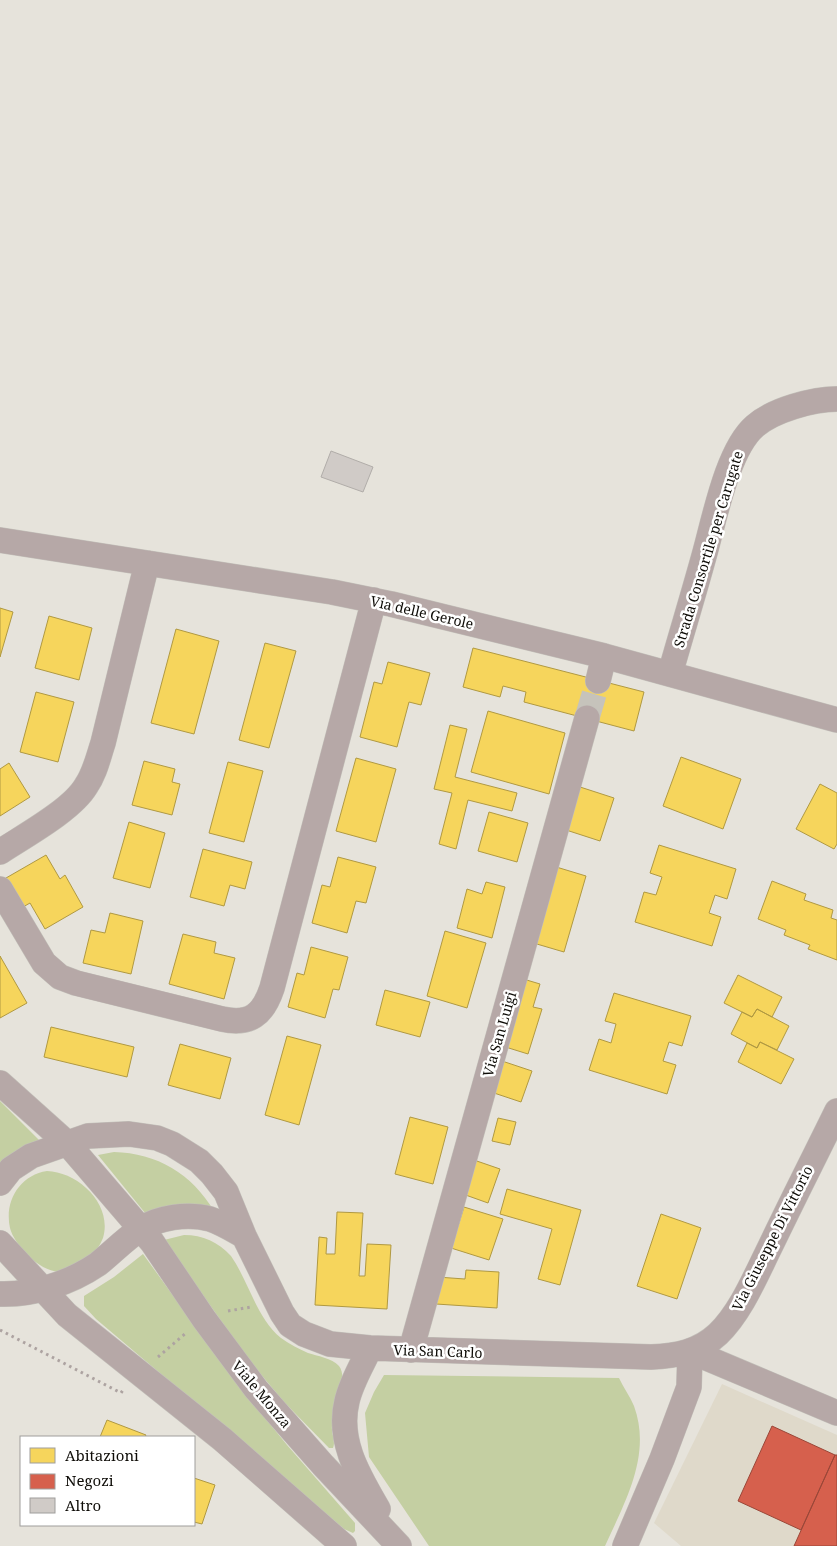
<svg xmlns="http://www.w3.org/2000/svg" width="837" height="1546" font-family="'Noto Serif',serif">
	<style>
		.built { fill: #dfd9ca }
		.green { fill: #c4cfa2 }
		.homes { fill: #f6d55c; stroke: #b09942 }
		.shops { fill: #d6604d; stroke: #9a4738 }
		.building { fill: #d0cbc7; stroke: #b1ada9 }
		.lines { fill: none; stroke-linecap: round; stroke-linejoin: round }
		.minor-tunnel { stroke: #c6c3bb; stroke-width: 25; stroke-dasharray: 25 12; stroke-linecap: butt }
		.minor-casing { stroke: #c3c0ba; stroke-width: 26 }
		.path { stroke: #ada3a1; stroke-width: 3; stroke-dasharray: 2.5 4; stroke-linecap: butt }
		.minor { stroke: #b6a8a7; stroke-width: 25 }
		.labels { text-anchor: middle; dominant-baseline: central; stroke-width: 5; stroke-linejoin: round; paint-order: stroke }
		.street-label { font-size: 14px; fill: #0e0c07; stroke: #fff }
	</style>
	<rect width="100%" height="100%" fill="#e6e3db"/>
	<path class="built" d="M722,1384L837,1435V1546H681L654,1523Z"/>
	<path class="green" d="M0,1101L40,1141L0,1165Z
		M114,1152C157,1153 192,1174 214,1211L150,1219L98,1155Z
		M47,1171C78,1172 113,1204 103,1238C100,1245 96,1252 90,1256C82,1260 72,1269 63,1271C43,1276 14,1245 10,1228C4,1201 20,1175 47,1171Z
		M184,1235C203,1235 218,1242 231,1256C249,1282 256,1317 281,1338C289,1344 299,1349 308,1353C317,1356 332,1358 339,1366C349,1379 334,1410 332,1426C331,1433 336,1441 333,1448H329L284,1402L248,1359L164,1240Z
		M143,1254L232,1377L287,1445L355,1523V1531L353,1533L344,1529L96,1319L84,1306V1296L114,1277Z
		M384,1375L619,1378C623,1387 630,1396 634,1406C652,1455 625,1502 605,1546H429L369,1457L365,1413L374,1392Z"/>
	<path class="homes" d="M0,608L13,612L0,657Z
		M49,616L92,628L79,680L35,668Z
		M176,629L219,641L194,734L151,723Z
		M265,643L296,651L269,748L239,740Z
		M473,648L644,692L634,731L524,702L526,692L503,686L500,697L463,687Z
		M388,662L430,673L421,705L409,702L397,747L360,737L374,682L382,684Z
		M36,692L74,702L58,762L20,752Z
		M488,711L565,733L549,794L471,772Z
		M450,725L467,729L455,777L517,793L512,811L468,800L456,849L439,844L452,793L434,789Z
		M681,757L741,779L723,829L663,806Z
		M356,758L396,769L376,842L336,831Z
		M144,761L175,769L172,782L180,784L172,815L132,805Z
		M228,762L263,771L244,842L209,833Z
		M9,763L30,797L0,816V769Z
		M820,784L837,793V844L834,849L796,829Z
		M577,786L614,798L600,841L563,829Z
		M489,812L528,823L517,862L478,851Z
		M129,822L165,833L150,888L113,878Z
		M659,845L736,869L727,899L715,895L709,913L721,917L712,946L635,922L644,892L656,895L662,877L650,873Z
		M203,849L252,862L245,889L230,885L224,906L190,897Z
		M46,855L60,879L65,875L83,907L45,929L30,903L23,907L6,878Z
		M338,857L376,867L366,903L356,901L347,933L312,923L322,885L330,887Z
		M553,866L586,876L564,952L530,942Z
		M772,881L806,894L804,900L833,910L831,918L837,920V960L808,949L810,945L784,935L786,930L758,919Z
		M486,882L505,887L492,938L457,928L467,889L482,894Z
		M110,913L143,921L131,974L83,963L91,930L105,933Z
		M445,931L486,943L467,1008L427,996Z
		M183,934L216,942L214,953L235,958L224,999L169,984Z
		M311,947L348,957L339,990L333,989L325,1018L288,1007L297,973L304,975Z
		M0,956L27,1003L0,1018Z
		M738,975L782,997L772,1017L757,1009L752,1017L724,1003Z
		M520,978L540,984L533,1007L542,1009L528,1054L499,1045Z
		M385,990L430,1002L420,1037L376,1025Z
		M614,993L691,1016L682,1046L669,1042L663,1061L676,1065L667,1094L589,1070L599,1039L611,1043L616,1024L605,1021Z
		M757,1009L789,1026L777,1050L760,1042L757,1048L731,1034L742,1012L752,1017Z
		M51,1027L134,1047L127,1077L44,1057Z
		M287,1036L321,1045L299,1125L265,1115Z
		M760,1042L794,1059L781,1084L738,1062L747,1043L757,1048Z
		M180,1044L231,1058L220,1099L168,1085Z
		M502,1061L532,1071L521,1102L491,1092Z
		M410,1117L448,1127L433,1184L395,1174Z
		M498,1118L516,1122L510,1145L492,1141Z
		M471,1159L500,1169L488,1203L460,1193Z
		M507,1189L581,1210L560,1285L538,1279L552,1229L500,1214Z
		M464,1207L503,1219L489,1260L451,1248Z
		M337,1212L363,1213L359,1276H365L367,1244L391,1245L387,1309L315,1305L319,1237L327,1238L326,1254H335Z
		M661,1214L701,1228L677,1299L637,1286Z
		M466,1270L499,1272L497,1308L436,1304L437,1277L465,1279Z
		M107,1420L146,1435L145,1437H100Z
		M194,1478L215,1485L202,1524L194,1522Z"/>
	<path class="shops" d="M772,1426L835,1455L801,1530L738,1501Z
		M835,1455H837V1546H794Z"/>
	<path class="building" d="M331,451L373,467L363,492L321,477Z"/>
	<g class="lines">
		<path class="minor-tunnel" d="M587,718L598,681"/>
		<defs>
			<path id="minor" d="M0,540L332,592L391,604L604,656L837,720
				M670,674C681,635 693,596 704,556C714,521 727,450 755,426C773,410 813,399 837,399
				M598,681L604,656
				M0,852C24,836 72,810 86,786C95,773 98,758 103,743L147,563
				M0,889L44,963L60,977L76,983L222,1019C250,1025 263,1015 272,988L374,600
				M0,1083L68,1144L152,1242L204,1319L256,1389L323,1465L399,1546
				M0,1183L11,1169L31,1156L88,1136L129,1134L157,1138L172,1144L199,1161L212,1174L226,1192L244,1236L282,1313L290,1325L304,1334L330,1344L370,1348L651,1357C676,1356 699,1352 718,1334C741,1312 756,1275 770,1247C792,1201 815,1156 837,1111
				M0,1243L67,1315L222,1439L344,1546
				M0,1294C34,1295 70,1283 98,1264C112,1253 124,1240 139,1230C158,1217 188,1213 210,1219C222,1223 233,1230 244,1236
				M370,1348C362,1365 351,1383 347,1401C337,1441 359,1476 378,1509
				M411,1350L587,718
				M690,1351L837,1413
				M625,1546L662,1459L689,1387L690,1351"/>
		</defs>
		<use href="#minor" class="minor-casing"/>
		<path class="path" d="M228,1311L251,1307
			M0,1330L121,1393L123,1390
			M158,1357L186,1333"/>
		<use href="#minor" class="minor"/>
	</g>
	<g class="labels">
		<g class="street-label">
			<text transform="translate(708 549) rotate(-73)">Strada Consortile per Carugate</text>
			<text transform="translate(422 612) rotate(13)">Via delle Gerole</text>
			<text transform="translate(499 1034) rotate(-74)">Via San Luigi</text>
			<text transform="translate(772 1238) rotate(-63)">Via Giuseppe Di Vittorio</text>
			<text transform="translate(438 1351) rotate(2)">Via San Carlo</text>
			<text transform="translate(262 1394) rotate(50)">Viale Monza</text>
		</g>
	</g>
	<rect x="20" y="1436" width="175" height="90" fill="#ffffff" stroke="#9f9e9c"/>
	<rect x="30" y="1448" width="25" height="15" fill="#f6d55c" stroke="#9f9e9c"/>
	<text x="65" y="1461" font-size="15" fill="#0e0c07">Abitazioni</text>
	<rect x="30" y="1474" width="25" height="15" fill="#d6604d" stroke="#9f9e9c"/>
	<text x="65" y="1486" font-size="15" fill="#0e0c07">Negozi</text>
	<rect x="30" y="1498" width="25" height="15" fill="#d0cbc7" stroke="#9f9e9c"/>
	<text x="65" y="1511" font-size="15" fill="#0e0c07">Altro</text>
</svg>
